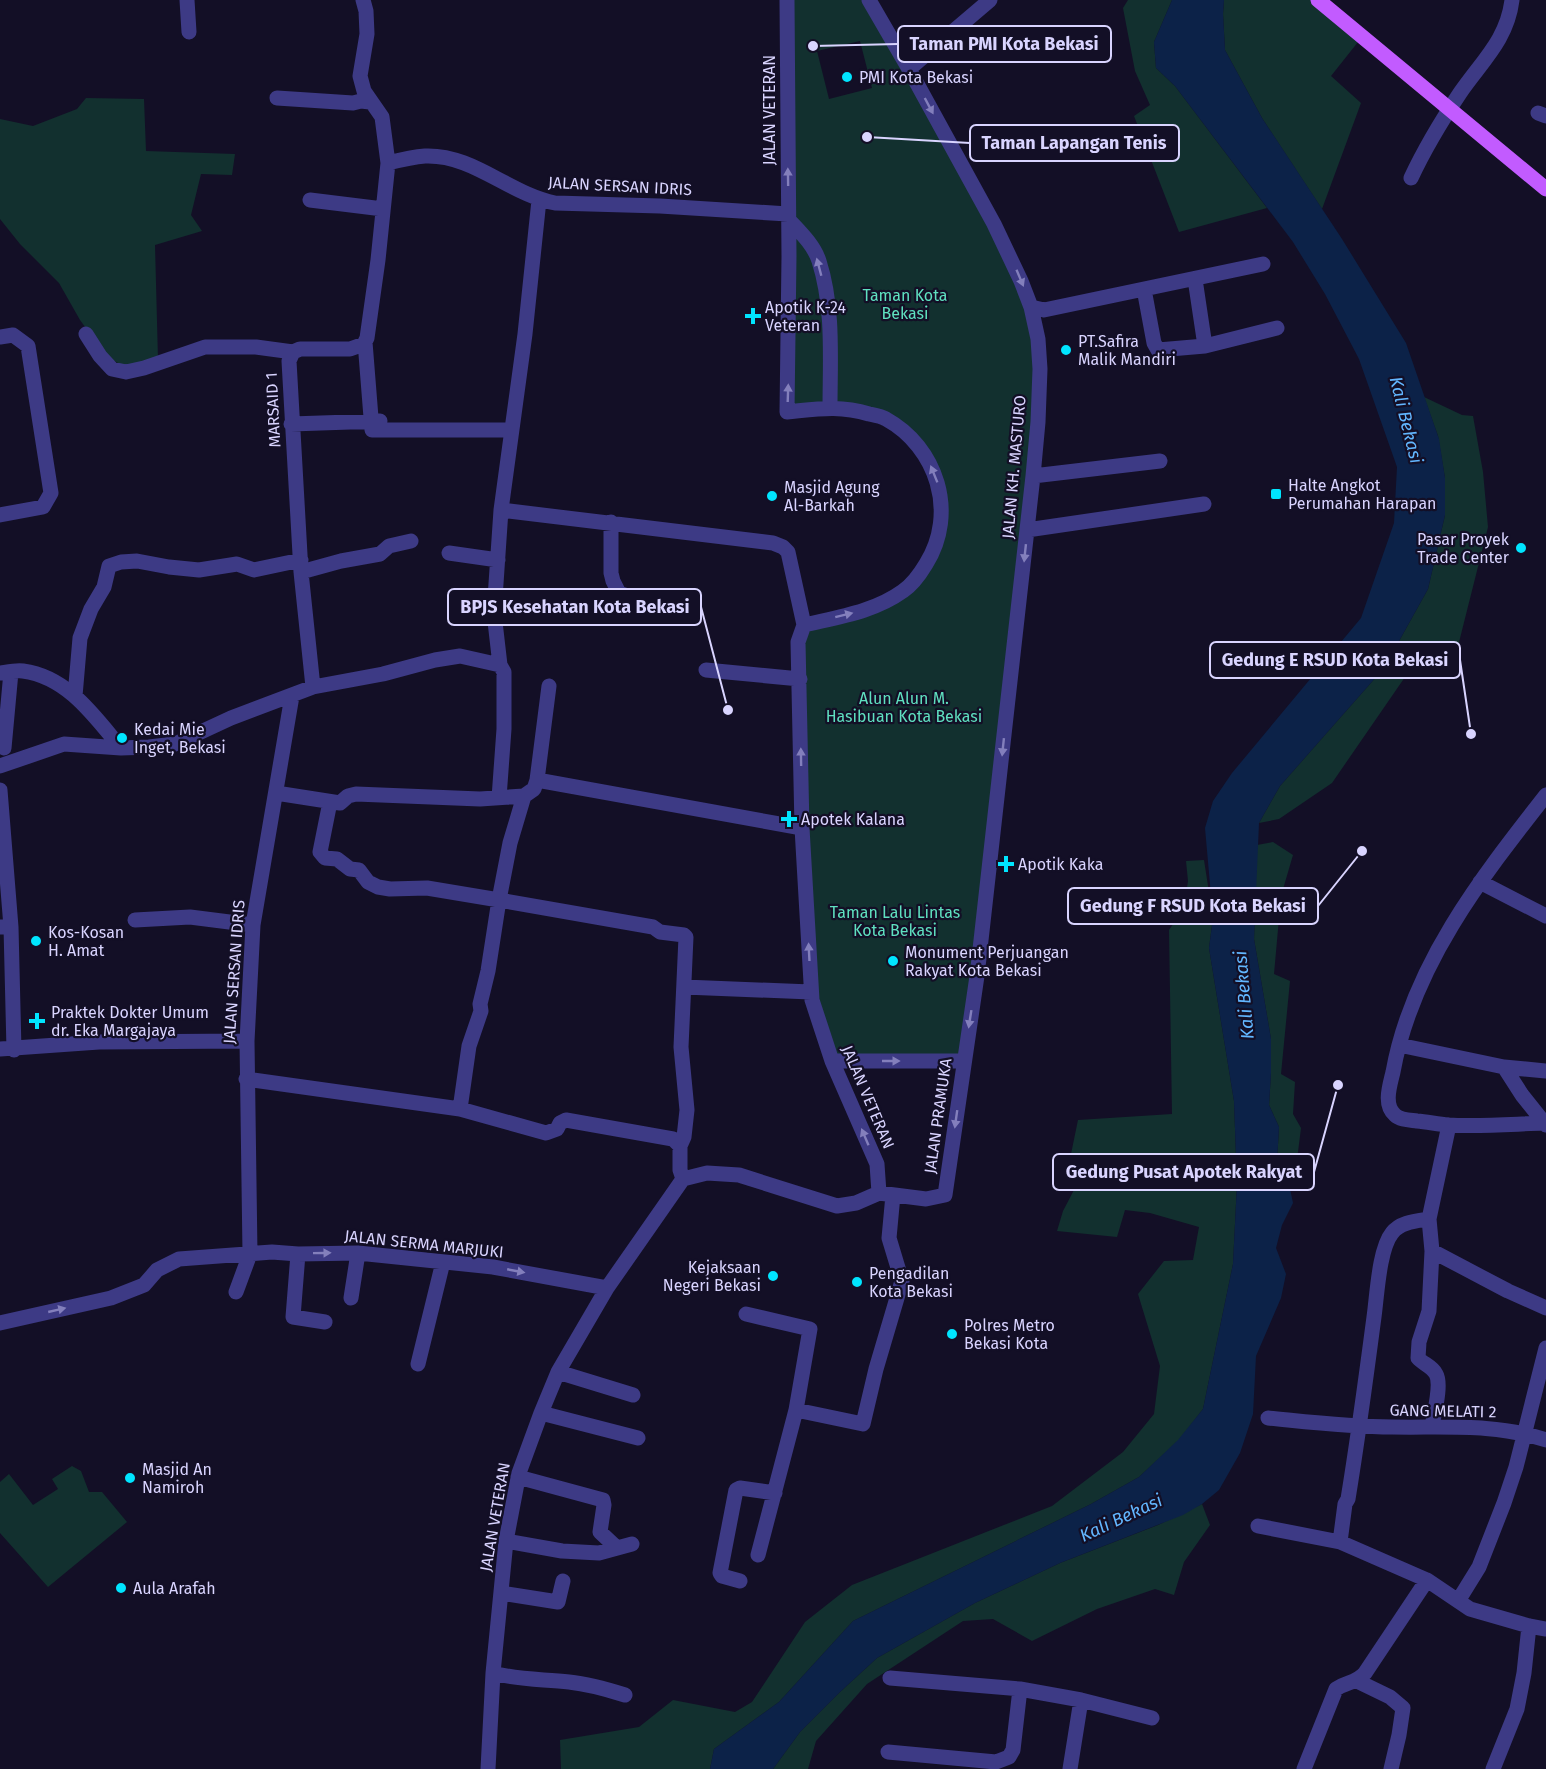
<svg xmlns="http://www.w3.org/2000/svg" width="1546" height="1769" font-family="'Fira Sans',sans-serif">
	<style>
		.green { fill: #12302f; fill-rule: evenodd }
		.water { fill: #0c2248 }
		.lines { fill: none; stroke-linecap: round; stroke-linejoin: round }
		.minor { stroke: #3d3a85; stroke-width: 15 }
		.major { stroke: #c25bff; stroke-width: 15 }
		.oneway { fill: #837fbc }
		.poi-dot { fill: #00e5ff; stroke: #130f26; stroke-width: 2 }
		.labels { text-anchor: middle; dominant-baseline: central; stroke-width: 4.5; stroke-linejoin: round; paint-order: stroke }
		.poi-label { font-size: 16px; fill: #d9d4ff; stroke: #130f26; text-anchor: start }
		.street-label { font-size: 16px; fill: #d9d4ff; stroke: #130f26 }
		.park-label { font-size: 16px; fill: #5fe0c0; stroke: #130f26 }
		.water-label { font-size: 18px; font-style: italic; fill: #62b6ff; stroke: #130f26 }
		.leader { fill: none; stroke: #d9d4ff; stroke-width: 2 }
		.callout-dot { fill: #d9d4ff; stroke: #130f26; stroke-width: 2 }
		.callout { fill: #130f26; stroke: #d9d4ff; stroke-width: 2 }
		.callout-label { font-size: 18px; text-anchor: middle; font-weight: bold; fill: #d9d4ff }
	</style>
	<rect width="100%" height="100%" fill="#130f26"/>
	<path class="green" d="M787,0H870L1009,254L1040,361L964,1061H832L812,1000L804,625L876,607L932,554L937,478L884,418L787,412ZM860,41L872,88L829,99L817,51Z
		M1128,0H1172L1154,42L1156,68L1175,86L1267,208L1179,232L1134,116L1150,105L1135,71L1123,8Z
		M1224,0H1318L1362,37L1331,76L1361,103L1322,209L1262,118L1225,50L1223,14Z
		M86,98L144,99L146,151L235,154L232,175L201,174L191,215L202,231L155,245L158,359L129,369L107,357L80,320L59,283L20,244L0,219V119L33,126L77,109Z
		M1424,397L1462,415L1473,416L1483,472L1488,527L1451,674L1414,664L1332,783L1279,819L1259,823L1280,786L1384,668L1428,589L1445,515V478L1438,436Z
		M1273,842L1293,855L1281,896L1274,974L1290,981L1281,1074L1295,1082L1293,1114L1301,1128L1297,1160L1288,1181L1277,1162L1279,1127L1269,1105L1271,1073V1039L1254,939L1257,845Z
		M1204,860L1213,918L1209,948L1234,1101L1237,1184L1233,1264L1203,1409L1179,1440L1139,1477L1091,1504L853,1621L779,1702L714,1749L710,1769H561L560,1740L639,1727L673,1700L735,1712L752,1702L805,1622L852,1585L1052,1506L1123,1452L1154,1414L1160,1366L1138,1294L1164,1261L1193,1260L1199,1227L1150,1213L1125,1210L1117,1237L1057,1231L1063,1211L1074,1190L1099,1184L1097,1161L1071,1154L1078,1120L1172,1114L1169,930L1184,908L1188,881L1186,861Z
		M72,1466L81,1471L89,1492H102L127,1522L48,1587L0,1533V1482L9,1474L33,1505L58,1489L52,1479Z
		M1202,1504L1210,1525L1184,1562L1174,1595L1155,1589L1097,1609L1032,1641L993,1619L963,1621L867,1684L816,1741L808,1769H773L800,1732L840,1692L877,1658L975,1603L1060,1563L1158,1525Z"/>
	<path class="water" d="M1172,0H1224L1223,14L1225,50L1262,118L1342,239L1406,343L1439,439L1445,478V515L1428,589L1384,668L1280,786L1259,823L1254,939L1271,1039V1073L1269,1105L1279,1127L1277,1162L1289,1184L1293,1203L1282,1225L1276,1248L1286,1274L1281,1298L1256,1356L1253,1414L1240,1453L1219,1490L1202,1504L1183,1515L1060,1563L975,1603L877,1658L840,1692L800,1732L773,1769H710L714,1749L779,1702L853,1621L1091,1504L1139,1477L1178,1440L1203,1409L1233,1264L1237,1184L1234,1101L1209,948L1213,918L1205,828L1213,801L1232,773L1361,618L1394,523L1397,467L1359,359L1325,294L1293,242L1175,86L1156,68L1154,42Z"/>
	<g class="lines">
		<path class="minor" d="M187,0L189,32
			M787,0L789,256L787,412C818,409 839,405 869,414C874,415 881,416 886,419C937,447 958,513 926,564C920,574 912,585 903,591C874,612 838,617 804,625L798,642L802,828L812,1000L832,1061L877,1164L879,1193
			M869,0L909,69L994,224L1021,281L1031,307L1038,339L1040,369L1038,422L1033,476L977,976L945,1195L926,1199L879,1193
			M909,69L990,0
			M277,98L353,103L361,101L370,102
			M1538,113L1546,116
			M388,163C400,160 412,157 425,156C473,154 509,194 555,203L660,206L788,214
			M1411,178C1425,148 1442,120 1460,93C1482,61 1507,40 1512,0
			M310,200L383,209
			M789,220C800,232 814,245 819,261C834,308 830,359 830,408
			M1195,279L1205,346
			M1144,289L1154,343L1158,350L1205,346L1277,328
			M1031,307L1044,310L1263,264
			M86,334L100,356L112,369L126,372L144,368L205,347H256L293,352
			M0,337L13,335L28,346L51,493L43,507L0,515
			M365,342L372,430H512
			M291,424L380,421
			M1033,476L1160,461
			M501,510L773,543L783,547L788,552L804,625
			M611,522V573L613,581L619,593L661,607
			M1027,530L1204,504
			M449,553L498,560
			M301,572L341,561L380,554L389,546L411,541
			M706,670L800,679
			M0,673C7,672 16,670 23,671C68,677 95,717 121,748L149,747L175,744L231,718L313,687L383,674L435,660L460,656L500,665
			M313,687L301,572L289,361L293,352L300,349H350L364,344L367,338L378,260L388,163L382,117L364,91L360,76L367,34L366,11L363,0
			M75,696L80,638L91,609L104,587L109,566L121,562L137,561L169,567L199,570L237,564L254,570L301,560
			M4,748L11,672
			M0,766L64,744L121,748
			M537,780L549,686
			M0,790L11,927
			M276,793L340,803L348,796L356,794L480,799L524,796L534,789L537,780L802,828
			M524,796L510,843L499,900L653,927L660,932L684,935L686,937L681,1047L687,1110L684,1137L680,1146
			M499,798L504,729V672L500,665L494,613L501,510L525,334L539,200
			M330,802L320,852L325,858L337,859L350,869L359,870L368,882L378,887L390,889L427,888L499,900L488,971L480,1004L481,1011L469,1046L460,1109
			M1480,882L1546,916
			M135,920L190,917L253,925
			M0,927H11L14,1050
			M684,987L811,992
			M1399,1045L1504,1067L1522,1095L1546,1125
			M0,1049L99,1042L247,1041
			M832,1061H964
			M1504,1067L1546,1071
			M246,1079L460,1109L546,1133L557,1129L560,1123L566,1120L673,1139L680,1146V1170L683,1179
			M1544,1123C1513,1124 1480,1127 1448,1125C1438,1124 1427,1122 1417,1121C1410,1120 1400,1120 1395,1115C1383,1105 1390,1085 1393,1072C1412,966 1481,878 1546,795
			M1449,1125L1429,1219L1432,1251L1508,1291L1546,1308
			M298,1254L293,1317L325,1322
			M236,1292L250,1254L247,1041L253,925L292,696
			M351,1298L358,1253
			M746,1314L810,1329L796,1410L758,1555
			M0,1323L111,1298L144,1285L157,1270L179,1259L272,1252L298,1254L358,1253L493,1267L607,1288
			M418,1364L443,1262
			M558,1372L633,1395
			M796,1410L863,1424L876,1369L902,1281L889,1238L893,1195
			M541,1413L638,1438
			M1268,1418C1309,1422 1350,1427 1392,1427C1444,1428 1495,1423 1546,1440
			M1432,1426C1434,1414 1442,1384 1436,1374C1432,1366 1423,1364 1418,1358L1419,1342L1429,1311L1432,1251
			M518,1477L603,1500L604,1505L600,1532L617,1548
			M1258,1526L1340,1542L1427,1580L1470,1609L1529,1626L1546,1629
			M506,1541L562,1551L599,1553L632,1544
			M1340,1542L1345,1504L1348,1499C1358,1438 1366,1378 1374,1317C1377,1296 1379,1249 1392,1233C1400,1222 1416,1221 1429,1219
			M740,1581L722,1576L720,1573L736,1490L740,1488L775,1493
			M501,1593L558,1602L563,1581
			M1458,1601L1479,1567L1504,1503L1516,1467L1546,1348
			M493,1673C518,1680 543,1679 569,1682C588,1684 606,1689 625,1695
			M890,1678L1020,1689L1081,1700L1152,1718
			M1357,1681L1390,1697L1403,1708L1399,1735L1391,1769
			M888,1752L996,1762L1009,1757L1013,1750L1020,1689
			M488,1769L493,1673L499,1612L506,1541L519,1473L541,1413L558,1372L607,1288L683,1179L707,1173L739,1175L837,1206L856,1203L879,1193
			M1070,1769L1081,1700
			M1304,1769L1336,1689C1348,1681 1355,1684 1365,1673L1427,1580
			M1493,1769L1517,1709L1524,1673L1529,1626"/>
		<path class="major" d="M1318,0L1546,189"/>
	</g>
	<defs><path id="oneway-solid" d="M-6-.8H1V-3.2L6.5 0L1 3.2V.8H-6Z" transform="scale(1.5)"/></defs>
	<g class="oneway">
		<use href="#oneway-solid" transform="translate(929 106) rotate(62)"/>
		<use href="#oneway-solid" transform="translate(788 177) rotate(-91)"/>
		<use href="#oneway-solid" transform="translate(819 267) rotate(-105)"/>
		<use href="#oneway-solid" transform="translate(1020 278) rotate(67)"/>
		<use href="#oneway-solid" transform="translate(788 393) rotate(-88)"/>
		<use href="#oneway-solid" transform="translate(934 474) rotate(-112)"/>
		<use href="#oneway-solid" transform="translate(1025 553) rotate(96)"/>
		<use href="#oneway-solid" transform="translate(844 615) rotate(-14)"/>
		<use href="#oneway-solid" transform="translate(1003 747) rotate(96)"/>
		<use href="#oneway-solid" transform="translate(801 757) rotate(-91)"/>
		<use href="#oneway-solid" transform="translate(809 952) rotate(-93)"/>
		<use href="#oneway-solid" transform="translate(970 1019) rotate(99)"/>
		<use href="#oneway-solid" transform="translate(891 1061)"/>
		<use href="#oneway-solid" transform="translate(956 1119) rotate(98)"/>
		<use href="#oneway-solid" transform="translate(865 1137) rotate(-113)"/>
		<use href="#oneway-solid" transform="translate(322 1253) rotate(-1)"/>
		<use href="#oneway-solid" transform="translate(516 1271) rotate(11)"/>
		<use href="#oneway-solid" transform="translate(57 1310) rotate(-13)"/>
	</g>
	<g class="poi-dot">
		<circle cx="847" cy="77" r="6"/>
		<path d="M750 307h6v6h6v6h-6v6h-6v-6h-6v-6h6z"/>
		<circle cx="1066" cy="350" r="6"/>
		<rect x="1270" y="488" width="12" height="12" rx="3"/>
		<circle cx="772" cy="496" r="6"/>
		<circle cx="1521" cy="548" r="6"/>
		<circle cx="122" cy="738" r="6"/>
		<path d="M786 810h6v6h6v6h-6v6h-6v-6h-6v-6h6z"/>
		<path d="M1003 855h6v6h6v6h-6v6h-6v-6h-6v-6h6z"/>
		<circle cx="36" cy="941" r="6"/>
		<circle cx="893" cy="961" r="6"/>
		<path d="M34 1012h6v6h6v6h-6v6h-6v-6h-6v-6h6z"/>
		<circle cx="773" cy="1276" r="6"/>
		<circle cx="857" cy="1282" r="6"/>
		<circle cx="952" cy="1334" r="6"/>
		<circle cx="130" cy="1478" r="6"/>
		<circle cx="121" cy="1588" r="6"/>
	</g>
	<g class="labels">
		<g class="poi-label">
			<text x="859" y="77">PMI Kota Bekasi</text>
			<text x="765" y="307">Apotik K-24<tspan x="765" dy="18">Veteran</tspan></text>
			<text x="1078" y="341">PT.Safira<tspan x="1078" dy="18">Malik Mandiri</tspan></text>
			<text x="1288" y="485">Halte Angkot<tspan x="1288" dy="18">Perumahan Harapan</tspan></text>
			<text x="784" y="487">Masjid Agung<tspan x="784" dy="18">Al-Barkah</tspan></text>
			<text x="1509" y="539" text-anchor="end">Pasar Proyek<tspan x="1509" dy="18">Trade Center</tspan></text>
			<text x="134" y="729">Kedai Mie<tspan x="134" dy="18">Inget, Bekasi</tspan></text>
			<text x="801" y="819">Apotek Kalana</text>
			<text x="1018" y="864">Apotik Kaka</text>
			<text x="48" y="932">Kos-Kosan<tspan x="48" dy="18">H. Amat</tspan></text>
			<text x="905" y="952">Monument Perjuangan<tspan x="905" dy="18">Rakyat Kota Bekasi</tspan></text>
			<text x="51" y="1012">Praktek Dokter Umum<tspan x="51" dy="18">dr. Eka Margajaya</tspan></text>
			<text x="761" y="1267" text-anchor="end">Kejaksaan<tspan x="761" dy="18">Negeri Bekasi</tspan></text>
			<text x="869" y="1273">Pengadilan<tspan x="869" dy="18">Kota Bekasi</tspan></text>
			<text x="964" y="1325">Polres Metro<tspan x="964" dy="18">Bekasi Kota</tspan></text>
			<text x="142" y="1469">Masjid An<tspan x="142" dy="18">Namiroh</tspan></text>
			<text x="133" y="1588">Aula Arafah</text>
		</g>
		<g class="street-label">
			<text transform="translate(769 110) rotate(-90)">JALAN VETERAN</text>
			<text transform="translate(620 186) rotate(3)">JALAN SERSAN IDRIS</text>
			<text transform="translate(273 410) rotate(-93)">MARSAID 1</text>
			<text transform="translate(1014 467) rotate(-85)">JALAN KH. MASTURO</text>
			<text transform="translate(234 972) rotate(-86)">JALAN SERSAN IDRIS</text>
			<text transform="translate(868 1097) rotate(67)">JALAN VETERAN</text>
			<text transform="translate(938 1116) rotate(-82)">JALAN PRAMUKA</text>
			<text transform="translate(424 1244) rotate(6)">JALAN SERMA MARJUKI</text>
			<text transform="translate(1443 1411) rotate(1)">GANG MELATI 2</text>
			<text transform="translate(495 1517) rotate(-80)">JALAN VETERAN</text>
		</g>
		<g class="park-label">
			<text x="905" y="295">Taman Kota<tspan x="905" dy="18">Bekasi</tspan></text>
			<text x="904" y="698">Alun Alun M.<tspan x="904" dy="18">Hasibuan Kota Bekasi</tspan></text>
			<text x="895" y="912">Taman Lalu Lintas<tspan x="895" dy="18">Kota Bekasi</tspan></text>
		</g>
		<g class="water-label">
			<text transform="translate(1406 420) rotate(76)">Kali Bekasi</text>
			<text transform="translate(1244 995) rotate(-95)">Kali Bekasi</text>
			<text transform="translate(1121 1518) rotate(-25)">Kali Bekasi</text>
		</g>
	</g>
	<path class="leader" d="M813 46L898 44M867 137L970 143M728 710L701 607M1471 734L1460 660M1362 851L1318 906M1338 1085L1314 1172"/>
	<g class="callout-dot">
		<circle cx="813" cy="46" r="6"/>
		<circle cx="867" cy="137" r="6"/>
		<circle cx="728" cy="710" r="6"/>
		<circle cx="1471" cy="734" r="6"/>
		<circle cx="1362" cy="851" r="6"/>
		<circle cx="1338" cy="1085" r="6"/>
	</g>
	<g class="callout">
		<rect x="898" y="26" width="213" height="36" rx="6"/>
		<rect x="970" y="125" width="209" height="36" rx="6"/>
		<rect x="448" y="589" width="253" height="36" rx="6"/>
		<rect x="1210" y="642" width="250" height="36" rx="6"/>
		<rect x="1068" y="888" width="250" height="36" rx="6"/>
		<rect x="1053" y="1154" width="261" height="36" rx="6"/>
	</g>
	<g class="callout-label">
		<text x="1004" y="50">Taman PMI Kota Bekasi</text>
		<text x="1074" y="149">Taman Lapangan Tenis</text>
		<text x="575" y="613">BPJS Kesehatan Kota Bekasi</text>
		<text x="1335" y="666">Gedung E RSUD Kota Bekasi</text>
		<text x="1193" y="912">Gedung F RSUD Kota Bekasi</text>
		<text x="1184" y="1178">Gedung Pusat Apotek Rakyat</text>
	</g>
</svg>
